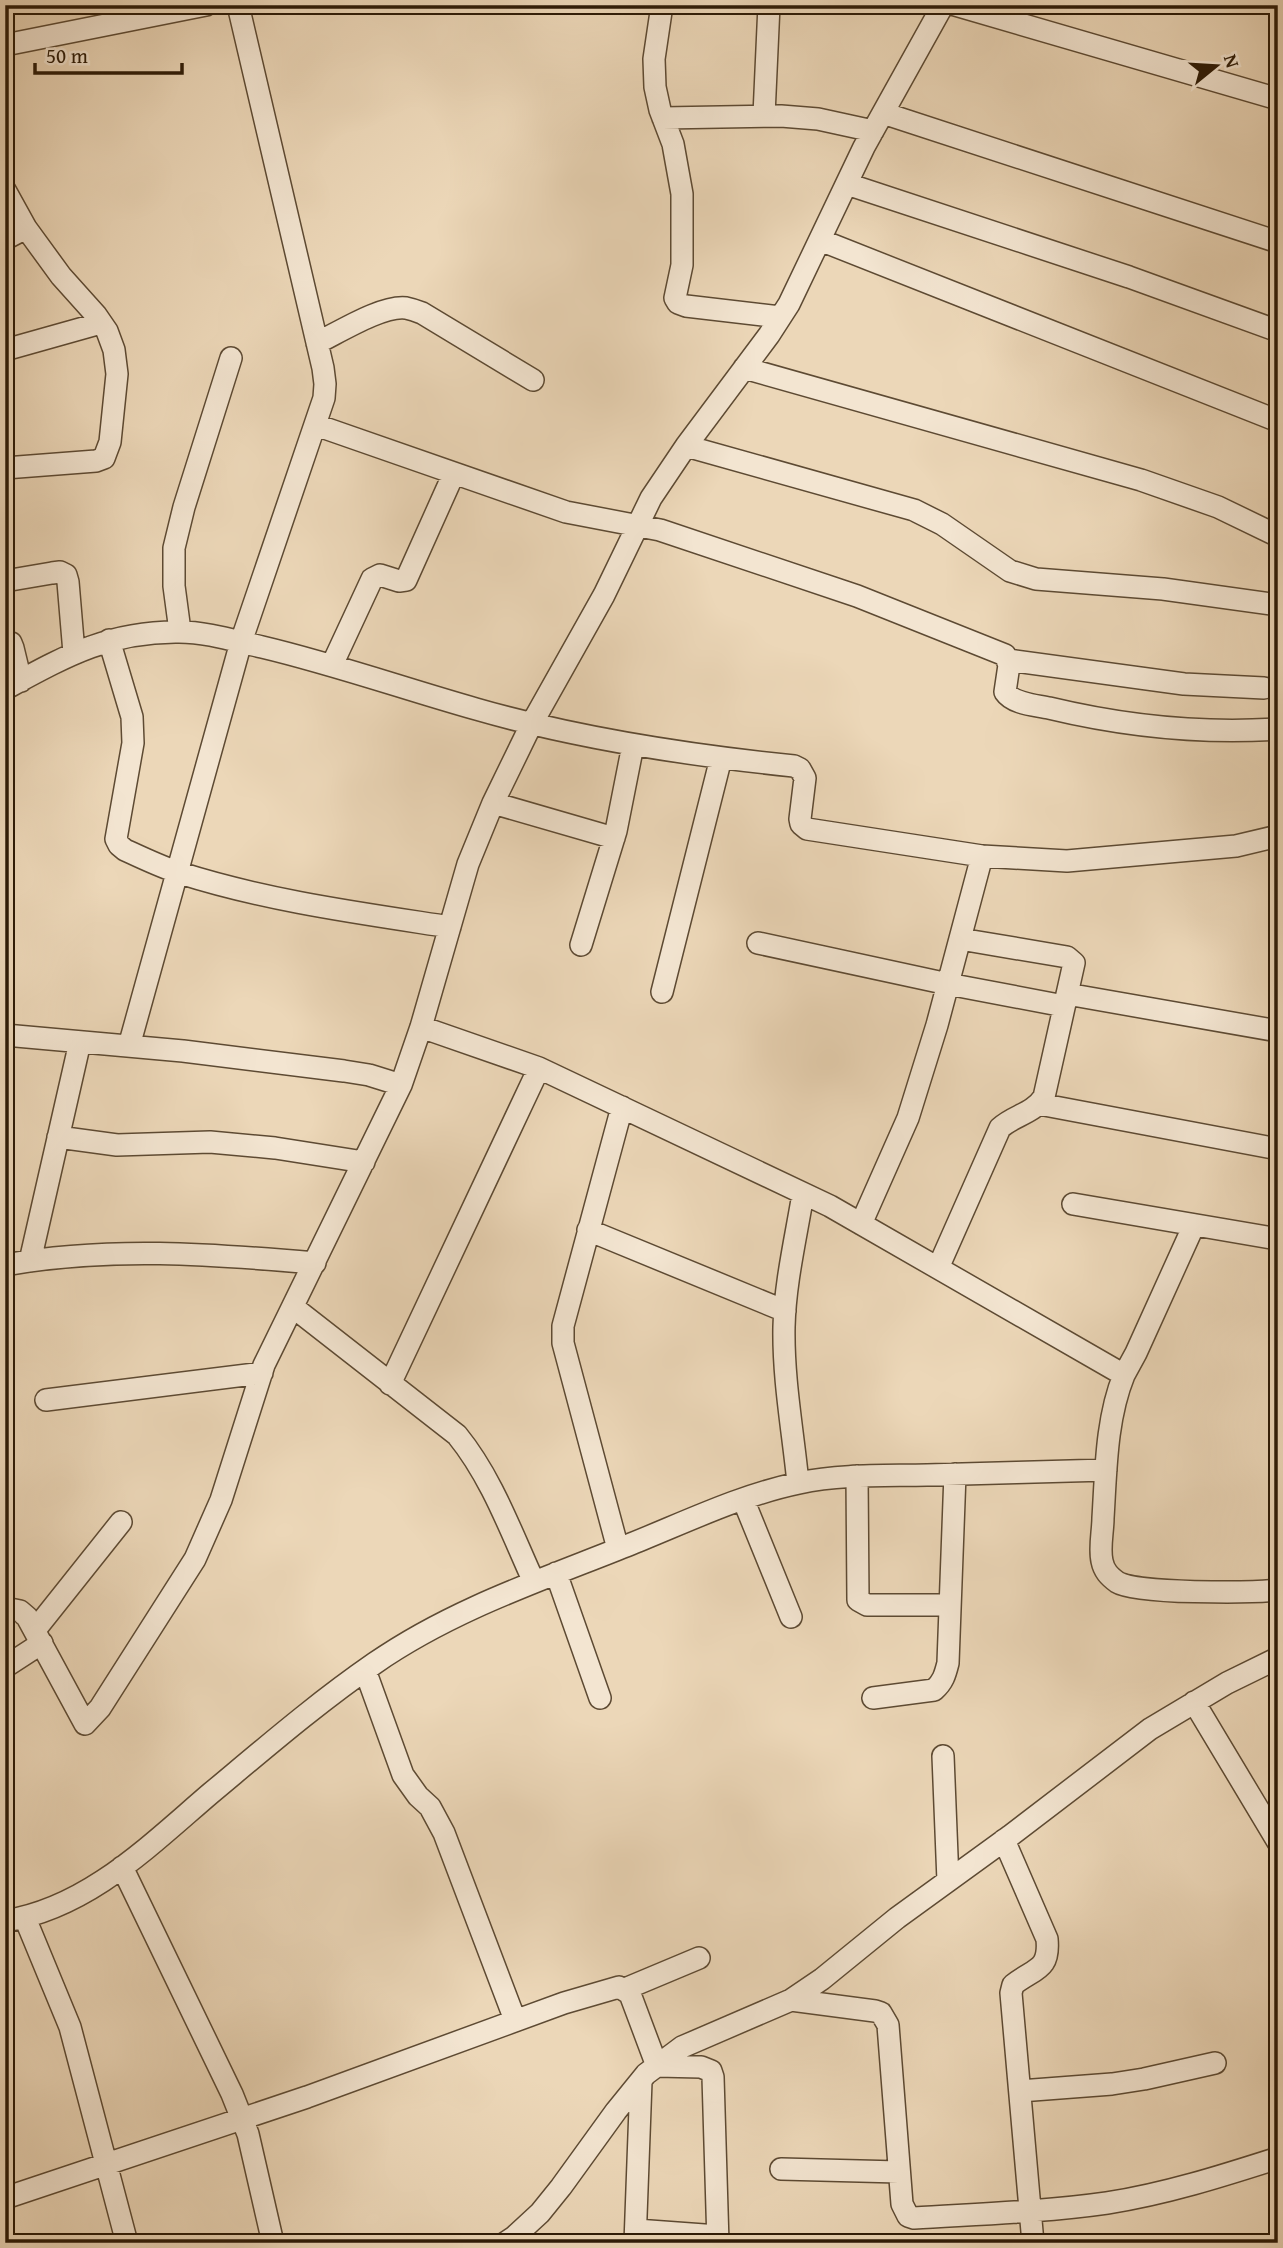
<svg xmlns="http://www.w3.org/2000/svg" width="1283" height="2248" font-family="'Gentium Book Plus',serif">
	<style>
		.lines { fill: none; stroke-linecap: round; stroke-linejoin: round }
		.minor-casing { stroke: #5d4a33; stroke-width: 24 }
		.minor { stroke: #f3e5d1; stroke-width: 21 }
	</style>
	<rect width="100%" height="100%" fill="#ecd7b8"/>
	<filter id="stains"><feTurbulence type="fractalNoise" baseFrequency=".00286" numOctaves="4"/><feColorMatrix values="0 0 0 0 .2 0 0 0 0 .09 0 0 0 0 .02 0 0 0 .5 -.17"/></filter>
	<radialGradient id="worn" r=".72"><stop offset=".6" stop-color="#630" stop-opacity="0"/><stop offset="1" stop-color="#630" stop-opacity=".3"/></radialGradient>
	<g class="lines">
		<defs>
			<path id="minor" d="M662,5L654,59L655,87L660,110L673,144L682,194V265L675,298L678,303L686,306L780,317
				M955,5L1278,99
				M5,45L206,5
				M883,113L1278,242
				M764,115L769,5
				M663,118L781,116L818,119L873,131
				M847,184L1129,277L1278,331
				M5,190L26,228L61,276L96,315L107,331L114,350L117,374L110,442L104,458L96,461L5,468
				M5,239L26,228
				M820,240L1278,421
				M317,343C338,333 382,305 406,308C411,309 417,311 422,313L533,380
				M5,350L101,323
				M744,368L1141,480L1218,507L1278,536
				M316,425L566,512L660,530L857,596L1005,655L1009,665L1005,692C1013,704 1035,705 1049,708C1124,726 1201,734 1278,729
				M686,446L914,510L942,524L1010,571L1036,579L1163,589L1278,605
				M5,581L52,573L60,572L66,575L68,582L74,653
				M180,631L174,586V548L184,507L231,358
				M109,640L132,717L133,743L116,839L119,845L125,850C143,858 161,867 180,873C268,901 359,913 450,927
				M5,641L11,643L13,648L21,681
				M1008,660L1184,684L1264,688
				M332,665L372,579L380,575L399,581L406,580L454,473
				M5,689C64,657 109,631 179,632C207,632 235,641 262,647C334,664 405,689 476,709C580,739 686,755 794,766L800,769L805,778L800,819L801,824L807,829L982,856L1067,861L1236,846L1278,836
				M493,803L614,838
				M758,943L948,984L1064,1006
				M581,945L616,831L633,745
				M662,992L721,758
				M1067,994L1278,1031
				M421,1027L539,1068L830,1206L1124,1375C1106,1419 1106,1471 1103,1518C1103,1531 1099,1548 1102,1561C1104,1571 1109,1576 1117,1582C1136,1594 1251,1593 1278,1590
				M5,1035L183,1051L344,1071L369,1075L401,1085
				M129,1046L241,642L324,398L325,384L323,368L238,5
				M1039,1104L1278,1149
				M58,1137L117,1145L210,1142L275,1148L364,1162
				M1073,1204L1278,1239
				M861,1224L908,1118L937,1025L982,856
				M588,1230L785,1311
				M30,1261L80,1042
				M5,1265C108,1246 211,1254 315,1263
				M938,1268L1000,1128C1014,1115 1033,1114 1044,1097L1074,963L1067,957L960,939
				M293,1307L457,1435C492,1478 511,1532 534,1582
				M1124,1375L1136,1353L1194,1225
				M390,1384L539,1068
				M46,1400L262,1373
				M857,1476L858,1600L867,1605H950
				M798,1483C793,1432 783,1379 784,1327C785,1283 796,1237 803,1194
				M743,1499L791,1617
				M618,1549L563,1343V1326L622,1107
				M556,1573L600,1698
				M5,1608L20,1611L27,1617L85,1724L100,1708L195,1559L221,1500L264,1365L401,1085L421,1027L468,864L493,803L531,725L604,595L651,498L686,446L769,335L789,304L864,147L943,5
				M35,1630L121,1522
				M5,1667L42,1643
				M365,1670L403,1775L418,1796L430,1807L444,1833L515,2020
				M873,1698L934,1690C943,1682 945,1675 948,1663L955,1474
				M1194,1702L1278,1842
				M943,1756L948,1881
				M1004,1840L1047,1939C1050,1971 1034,1968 1013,1985L1011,1993L1033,2243
				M122,1867L232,2094L248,2134L273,2243
				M25,1918L70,2027L127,2243
				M5,1921C88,1908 150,1845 211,1793C265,1748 317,1703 375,1663C453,1609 544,1579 631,1544C686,1522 741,1495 799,1483C841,1474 885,1476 927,1475C987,1473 1046,1472 1106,1470
				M625,1989L699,1958
				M791,2000L875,2011L881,2013L888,2025L902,2204L908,2216L914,2218C978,2214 1044,2212 1107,2203C1165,2194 1222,2176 1278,2158
				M1020,2091L1112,2084L1144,2079L1215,2063
				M781,2169L899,2172
				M5,2198L307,2097L564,2003L619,1987L630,1994L657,2066L701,2067L711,2071L713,2077L718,2243
				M636,2230L718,2236
				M505,2243L514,2237L540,2213L561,2187L616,2111L646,2074L682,2047L791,2000L822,1979L897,1918L1010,1836L1150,1729L1227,1683L1278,1658
				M635,2243L641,2081"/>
		</defs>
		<use href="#minor" class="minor-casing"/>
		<use href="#minor" class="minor"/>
	</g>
	<rect width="1283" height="2248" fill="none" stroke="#ecd7b8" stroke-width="28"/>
	<rect x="7" y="7" width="1269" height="2234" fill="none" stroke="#2d1b07" stroke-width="3.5"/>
	<rect x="14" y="14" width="1255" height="2220" fill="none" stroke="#2d1b07" stroke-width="2"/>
	<g transform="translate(1216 66) rotate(72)" stroke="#f3e5d1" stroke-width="5" paint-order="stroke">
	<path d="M0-5L12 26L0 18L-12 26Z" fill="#2d1b07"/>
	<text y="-10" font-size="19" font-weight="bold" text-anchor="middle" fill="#2d1b07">N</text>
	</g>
	<path d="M35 63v10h147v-10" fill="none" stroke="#2d1b07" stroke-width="3.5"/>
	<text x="46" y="63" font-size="21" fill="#2d1b07" stroke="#f3e5d1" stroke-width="5" paint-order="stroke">50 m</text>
	<rect width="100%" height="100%" filter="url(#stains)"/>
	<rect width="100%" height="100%" fill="url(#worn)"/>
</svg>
